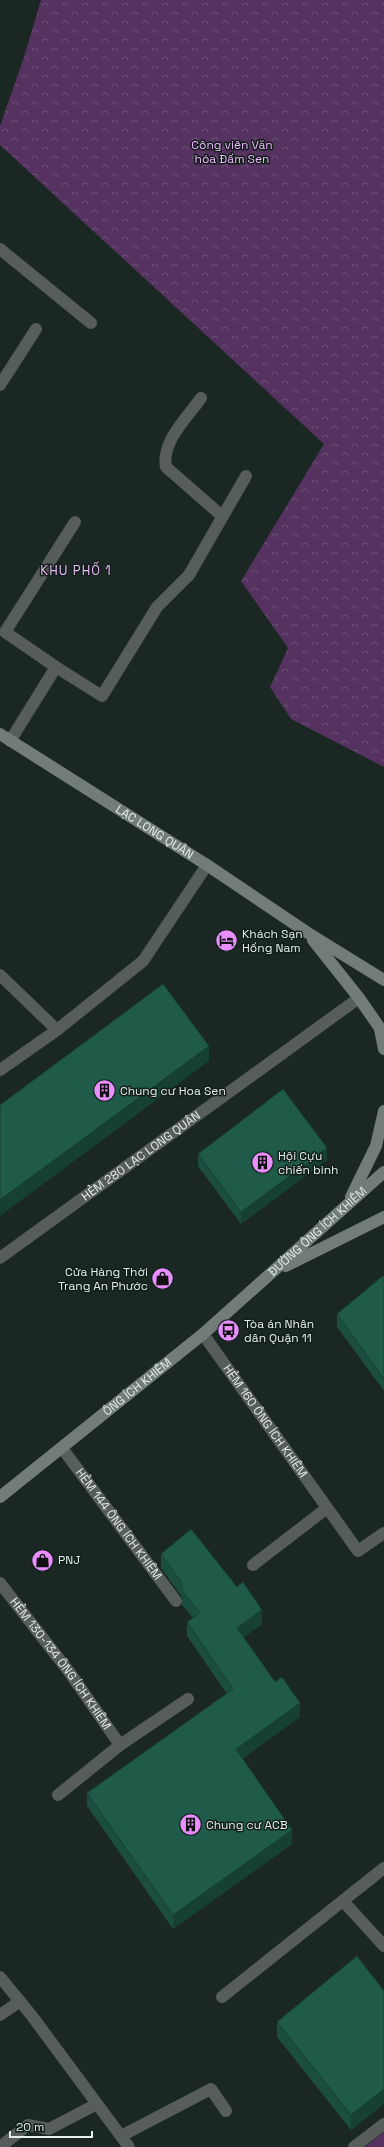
<svg xmlns="http://www.w3.org/2000/svg" width="384" height="2147" font-family="'Space Grotesk',sans-serif">
	<style>
		.park { fill: url(#park-crowns) }
		.garden { fill: #55325f }
		.lines { fill: none; stroke-linecap: round; stroke-linejoin: round }
		.lane { stroke: #565d5a; stroke-width: 12 }
		.street { stroke: #565d5a; stroke-width: 12 }
		.secondary { stroke: #727d79; stroke-width: 12 }
		.wall { fill: #1c4e40 }
		.shaded-wall { fill: #164034 }
		.building { fill: #205b4a; stroke: #164034 }
		.labels { text-anchor: middle; dominant-baseline: central; stroke-width: 3; stroke-linejoin: round; paint-order: stroke }
		.park-label { font-size: 12px; fill: #eeb5fc; stroke: #111e19 }
		.street-label { font-size: 12px; fill: #e5eeea; stroke: #111e19 }
		.poi-label { font-size: 12px; fill: #e5eeea; stroke: #111e19; text-anchor: start }
		.neighbourhood-label { font-size: 13px; letter-spacing: 1px; fill: #eab8f6; stroke: #111e19 }
	</style>
	<defs>
		<pattern id="park-crowns" width="20" height="18" patternUnits="userSpaceOnUse"><rect width="20" height="18" fill="#55325f"/><path d="M2 6a3 3 0 1 1 6 0M12 15a3 3 0 1 1 6 0" fill="none" stroke="#6d5076"/></pattern>
	</defs>
	<rect width="100%" height="100%" fill="#1a2722"/>
	<path class="park" d="M41,0H384V767L291,719L270,687L288,648L241,581L324,444L0,145V126L24,57Z"/>
	<path class="garden" d="M384,2132V2147H365Z"/>
	<g class="lines">
		<path class="lane" d="M0,249L91,323
			M201,398C187,418 161,442 166,467L222,516
			M56,667L5,632L75,522
			M10,741L56,667L102,696L157,607L189,575L246,476
			M343,1901L384,1946
			M354,2147L384,2124"/>
		<g class="street">
			<path d="M0,385L36,329"/>
			<path d="M0,975L57,1030"/>
			<path d="M0,1070L57,1030L143,961L207,865"/>
			<path id="s1" d="M0,1258L359,998"/>
			<path id="s2" d="M203,1334L358,1551L384,1533"/>
			<path id="s3" d="M62,1448L176,1601"/>
			<path d="M253,1565L327,1508"/>
			<path id="s4" d="M0,1583L70,1673L120,1745"/>
			<path d="M58,1795L120,1745L188,1699"/>
			<path d="M0,1977L32,2016L129,2147"/>
			<path d="M222,1997L384,1868"/>
			<path d="M0,2015L20,2001"/>
			<path d="M121,2136L211,2089L226,2111"/>
			<path d="M0,2147L28,2125L49,2129L97,2104"/>
		</g>
		<g class="secondary">
			<path id="s5" d="M0,734L207,865L308,933L384,980"/>
			<path d="M313,940L359,998L384,1034"/>
			<path d="M380,1029L384,1049"/>
			<path d="M351,1197L376,1146L384,1111"/>
			<path d="M286,1266L384,1217"/>
			<path id="s6" d="M0,1497L203,1334L384,1172"/>
		</g>
	</g>
	<path class="wall" d="M198,1154L327,1160L241,1224L198,1166Z
		M384,1275V1391L337,1327V1314Z
		M161,1554L262,1624L244,1637L300,1717L242,1759L292,1844L173,1929L87,1806V1793L227,1694L187,1636V1622L193,1618L182,1605V1597L161,1568Z
		M357,1956L351,2130L277,2037V2022Z"/>
	<path class="shaded-wall" d="M209,1046V1061L0,1216V1200Z
		M327,1148V1160L241,1224V1212Z
		M262,1610V1624L237,1642V1628Z
		M300,1703V1717L236,1763V1749Z
		M292,1830V1844L173,1929V1915Z
		M384,2089V2104L351,2130V2115Z"/>
	<path class="building" d="M163,984L209,1046L0,1200V1105Z
		M283,1089L327,1148L241,1212L198,1154Z
		M384,1275V1379L337,1314Z
		M191,1529L237,1587L243,1582L262,1610L237,1628L275,1682L282,1677L300,1703L236,1749L292,1830L173,1915L87,1793L233,1689L187,1622L200,1613L182,1591V1583L161,1554Z
		M357,1956L384,1991V2089L351,2115L277,2022Z"/>
	<defs>
		<symbol id="hotel-disc" viewBox="-11 -11 22 22"><circle r="9.5" fill="#e88eff" stroke="#111e19"/><path d="M-6-4.5h1.5V1H6V5H4.5V3h-9V5H-6ZM-4 0a1.8 1.8 0 1 1 3.6 0ZM.5 0V-2.5h3Q6-2.5 6 0Z" fill="#111"/></symbol>
		<symbol id="building-disc" viewBox="-11 -11 22 22"><circle r="9.5" fill="#e88eff" stroke="#111e19"/><path d="M-4-6H4V6H1V3H-1V6H-4ZM-2.5-4.3h1.7v1.8h-1.7ZM.8-4.3h1.7v1.8H.8ZM-2.5-1h1.7V.8h-1.7ZM.8-1h1.7V.8H.8Z" fill="#111"/></symbol>
		<symbol id="shop-disc" viewBox="-11 -11 22 22"><circle r="9.5" fill="#e88eff" stroke="#111e19"/><path d="M-5-2.5h2.3a2.7 3.5 0 0 1 5.4 0H5L5.5 6h-11ZM-1.5-2.5h3a1.5 2.3 0 0 0-3 0Z" fill="#111"/></symbol>
		<symbol id="bus-disc" viewBox="-11 -11 22 22"><circle r="9.5" fill="#e88eff" stroke="#111e19"/><path d="M-5-6H5V4H4V6H2V4H-2V6H-4V4H-5ZM-3.5-4V0h7V-4ZM-3.5 1.2v1.5H-2V1.2ZM2 1.2v1.5H3.5V1.2Z" fill="#111"/></symbol>
	</defs>
	<g fill-rule="evenodd">
		<use href="#hotel-disc" x="214" y="928" width="25" height="25"/>
		<use href="#building-disc" x="92" y="1078" width="25" height="25"/>
		<use href="#building-disc" x="250" y="1150" width="25" height="25"/>
		<use href="#shop-disc" x="150" y="1266" width="25" height="25"/>
		<use href="#bus-disc" x="216" y="1318" width="25" height="25"/>
		<use href="#shop-disc" x="30" y="1548" width="25" height="25"/>
		<use href="#building-disc" x="178" y="1812" width="25" height="25"/>
	</g>
	<g class="labels">
		<g class="park-label">
			<text x="232" y="145">Công viên Văn<tspan x="232" dy="14">hóa Đầm Sen</tspan></text>
		</g>
		<g class="street-label">
			<text stroke="none"><textPath href="#s5" startOffset="183">LẠC LONG QUÂN</textPath></text>
			<text stroke="none"><textPath href="#s1" startOffset="174">HẺM 280 LẠC LONG QUÂN</textPath></text>
			<text stroke="none"><textPath href="#s6" startOffset="414">ĐƯỜNG ÔNG ÍCH KHIÊM</textPath></text>
			<text stroke="none"><textPath href="#s6" startOffset="176">ÔNG ÍCH KHIÊM</textPath></text>
			<text stroke="none"><textPath href="#s2" startOffset="107">HẺM 160 ÔNG ÍCH KHIÊM</textPath></text>
			<text stroke="none"><textPath href="#s3" startOffset="95">HẺM 144 ÔNG ÍCH KHIÊM</textPath></text>
			<text stroke="none"><textPath href="#s4" startOffset="101">HẺM 130-134 ÔNG ÍCH KHIÊM</textPath></text>
		</g>
		<g class="poi-label">
			<text x="242" y="934">Khách Sạn<tspan x="242" dy="14">Hồng Nam</tspan></text>
			<text x="120" y="1091">Chung cư Hoa Sen</text>
			<text x="278" y="1156">Hội Cựu<tspan x="278" dy="14">chiến binh</tspan></text>
			<text x="148" y="1272" text-anchor="end">Cửa Hàng Thời<tspan x="148" dy="14">Trang An Phước</tspan></text>
			<text x="244" y="1324">Tòa án Nhân<tspan x="244" dy="14">dân Quận 11</tspan></text>
			<text x="58" y="1560">PNJ</text>
			<text x="206" y="1825">Chung cư ACB</text>
		</g>
		<g class="neighbourhood-label">
			<text x="76" y="570">KHU PHỐ 1</text>
		</g>
	</g>
	<path d="M10 2131v6h82v-6" fill="none" stroke="#e5eeea" stroke-width="2"/>
	<text x="16" y="2131" font-size="12" fill="#e5eeea" stroke="#111e19" stroke-width="3" paint-order="stroke">20 m</text>
</svg>
